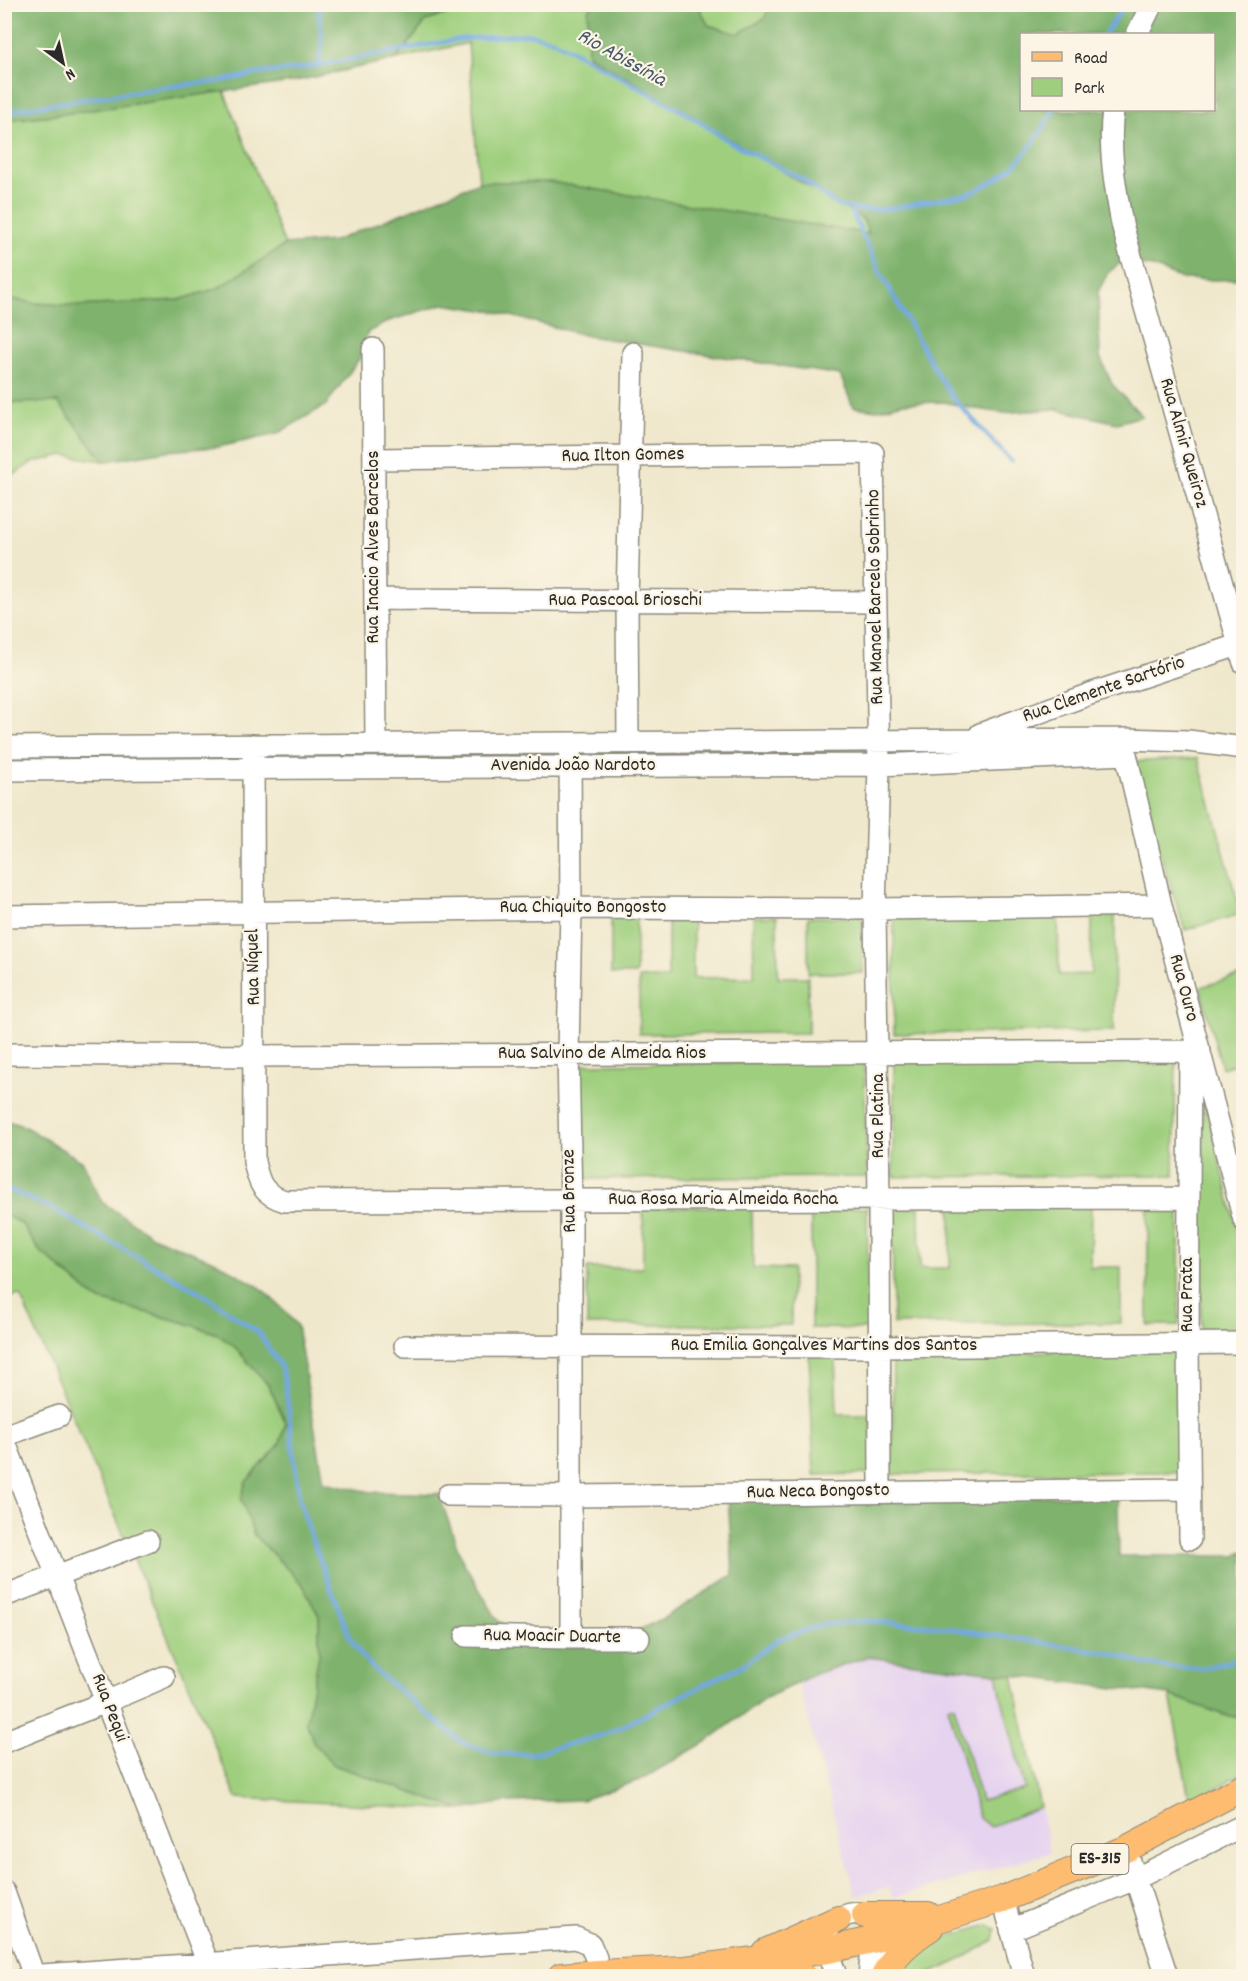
<svg xmlns="http://www.w3.org/2000/svg" width="1248" height="1981" font-family="Dekko,sans-serif">
	<style>
		.built { fill: #e6d3f0 }
		.green { fill: #9fcf7e; stroke: #657d54; stroke-width: 1.5 }
		.forest { fill: #7fb26d; stroke: #556e4c; stroke-width: 1.5; fill-rule: evenodd }
		.lines { fill: none; stroke-linecap: round; stroke-linejoin: round }
		.stream { stroke: #73a9e1; stroke-width: 4.5 }
		.minor-casing { stroke: #8d8a7c; stroke-width: 24 }
		.major-casing { stroke: #8d8a7c; stroke-width: 28 }
		.minor { stroke: #fff; stroke-width: 21 }
		.major { stroke: #febc70; stroke-width: 26 }
		.labels { text-anchor: middle; dominant-baseline: central; stroke-width: 4.5; stroke-linejoin: round; paint-order: stroke }
		.shield { fill: #fcf5e5; stroke: #6a6863; stroke-width: 1.5 }
		.shield-label { font-size: 18px; font-weight: bold; fill: #2b2b2b }
		.street-label { font-size: 20px; fill: #2b2b2b; stroke: #fcf5e5 }
		.water-label { font-size: 21px; font-style: italic; fill: #44576b; stroke: #fcf5e5 }
	</style>
	<rect width="100%" height="100%" fill="#fcf5e5"/>
	<filter id="ink" filterUnits="userSpaceOnUse"><feTurbulence type="fractalNoise" baseFrequency=".0167" numOctaves="2"/><feDisplacementMap in="SourceGraphic" scale="12" xChannelSelector="R" yChannelSelector="G"/><feConvolveMatrix kernelMatrix="1 2 1 2 8 2 1 2 1" color-interpolation-filters="sRGB"/></filter>
	<filter id="wash" filterUnits="userSpaceOnUse"><feTurbulence type="fractalNoise" baseFrequency=".008" numOctaves="4" result="noise"/><feDisplacementMap in="SourceGraphic" scale="24" xChannelSelector="R" yChannelSelector="G"/><feGaussianBlur stdDeviation="1.35" result="paint"/><feColorMatrix in="noise" values="0 0 0 0 0 0 0 0 0 0 0 0 0 0 0 0 0 1.4 0 .05"/><feComposite in="paint" operator="in"/></filter>
	<g filter="url(#wash)">
		<rect width="100%" height="100%" fill="#efe8cc"/>
		<path class="built" d="M867,1657L1013,1675L1050,1853L893,1898L889,1887L856,1896L798,1682L815,1674Z"/>
		<path class="green" d="M463,5H594L588,11L863,219L870,235L550,182H479L468,43L397,59L426,21L462,9Z
			M698,5H771L764,19L738,34L708,25Z
			M224,91L285,245L218,288L179,300L80,306L34,303L5,298L4,120L62,114Z
			M58,402L104,461L63,455L31,463L5,481V403Z
			M870,751L871,755L581,758L578,754Z
			M243,755L245,759L5,762L4,757Z
			M1198,758L1241,914L1185,930L1130,762Z
			M894,913L1058,914L1059,975L1091,974L1092,914L1115,913L1114,1031L894,1034Z
			M636,916V974H611V917Z
			M668,916H693V978L754,977L753,917L777,916L778,977H808V1033L639,1034V978H668Z
			M808,917H862L863,973H808Z
			M1243,975V1062L1222,1068L1200,987Z
			M1176,1059L1174,1175L893,1177L894,1061Z
			M864,1062L867,1177L583,1179L582,1064Z
			M1203,1093L1243,1252L1244,1329H1201Z
			M951,1205L1091,1206L1090,1267H1121V1323L893,1324V1208L919,1207L920,1268H950Z
			M1148,1205H1179V1325H1148Z
			M752,1206L753,1268L792,1269L791,1325H587V1268H643V1208Z
			M811,1208H867L869,1329L811,1328Z
			M5,1215L22,1224L38,1249L96,1299L186,1323L215,1333L233,1345L269,1386L286,1423L280,1444L246,1482L282,1562L303,1585L319,1616V1655L314,1688L334,1765L461,1810L237,1798L20,1295L5,1298Z
			M1179,1351L1180,1472L892,1474L893,1353Z
			M835,1353L837,1415H871L872,1474L814,1475L809,1355Z
			M997,1673L1013,1675L1040,1807L990,1827L979,1818L948,1706L954,1705L981,1801L1025,1789L1001,1695Z
			M1170,1695L1224,1715L1243,1718V1773L1190,1803Z
			M988,1925L996,1929L994,1940L960,1960L925,1976H898V1970L927,1943Z"/>
		<path class="forest" d="M5,4H463V5L462,9L426,21L397,59L292,82L62,114L5,120Z
			M594,5H698L708,25L738,34L764,19L771,5H1243V275L1235,279L1217,280L1182,279L1153,267L1123,261L1108,273L1098,292L1100,357L1112,384L1142,416L1117,423L1056,409L1003,413L970,408L944,402L903,403L877,410L853,407L840,375L588,336L496,312L443,304L389,321L368,332L360,358L326,405L277,434L218,447L166,451L107,461H104L58,402L5,403L4,298L34,303L80,306L179,300L218,288L285,245L334,241L479,182H550L869,234L863,219L588,55V10ZM1022,34H1214V110H1022Z
			M4,1120L24,1126L83,1162L102,1202L154,1237L219,1263L261,1288L285,1311L297,1326L324,1482L371,1492L439,1494L461,1558L498,1621L551,1649L609,1644L664,1618L733,1575L728,1498L1118,1496L1119,1556H1236L1243,1551V1718L1224,1715L1170,1695L867,1657L815,1674L766,1698L707,1741L642,1779L582,1800L507,1802L461,1810L334,1765L314,1743L306,1722L319,1655V1616L303,1585L254,1535L241,1498L246,1482L280,1444L286,1423L269,1386L233,1345L215,1333L186,1323L96,1299L38,1249L22,1224L5,1215Z"/>
		<g class="lines">
			<path class="stream" d="M1105,34L1125,4
				M318,66L322,44L318,4
				M4,114L19,109L172,86L221,81L261,73L297,69L461,39L529,34L553,40L568,48L694,118L732,143L802,179L838,206L862,210L886,209L967,194C1014,176 1030,150 1054,110
				M850,208L879,270L938,375L953,398L1011,461
				M4,1188L51,1208L203,1294L259,1333L281,1367L285,1382L299,1497L310,1534L350,1638L363,1657L378,1673L463,1743L495,1754H532L603,1735L623,1726L743,1665L779,1639L821,1625L865,1621L934,1626L1110,1653L1149,1665L1168,1667L1203,1668L1244,1658"/>
		</g>
	</g>
	<g filter="url(#ink)">
		<g class="lines">
			<defs>
				<path id="minor" d="M1137,34L1152,4
					M1113,110C1108,148 1115,186 1122,224L1244,663
					M373,349L376,744
					M374,459L873,453L879,765L875,909L879,1199L880,1491
					M375,599L875,602
					M980,734L1090,694L1244,643
					M628,743L627,601L633,353
					M253,745L254,1162C259,1183 262,1194 285,1201L1188,1198
					M4,747L1124,739L1188,741L1244,748
					M570,754L571,908L568,1054L571,1201V1638
					M1126,754L1161,905L1244,1220
					M4,770L879,765L1126,754L1124,739
					M4,916L571,908L875,909L1161,905
					M4,1054L255,1056L1200,1051
					M405,1346L879,1347L1244,1343
					M4,1436L59,1416
					M4,1440L212,1974
					M448,1495L572,1496L1189,1489
					M1190,1539L1188,1343L1190,1051
					M4,1596L148,1541
					M466,1636L571,1638H639
					M4,1742L106,1702L164,1677
					M1126,1849L1167,1976
					M4,1892L34,1976
					M1003,1899L1024,1976
					M1011,1930L1135,1879L1244,1825
					M27,1976L576,1938L590,1944L596,1958L597,1973
					M836,1976C833,1965 824,1948 826,1936C830,1915 866,1903 875,1926C879,1937 873,1948 871,1958C870,1964 870,1970 869,1976"/>
				<path id="major" d="M865,1915H928
					M765,1952L838,1919
					M761,1965L802,1976
					M561,1976L597,1973L686,1969L828,1950L876,1939L1003,1899L1126,1849L1244,1787
					M884,1976C893,1955 911,1940 930,1928"/>
			</defs>
			<use href="#minor" class="minor-casing"/>
			<use href="#major" class="major-casing"/>
			<use href="#minor" class="minor"/>
			<use href="#major" class="major"/>
		</g>
	</g>
	<g class="labels">
		<rect class="shield" x="1071.5" y="1844" width="57" height="30" rx="4.5"/>
		<g class="shield-label">
			<text x="1100" y="1859">ES-315</text>
		</g>
		<g class="street-label">
			<text transform="translate(1183 443) rotate(74)">Rua Almir Queiroz</text>
			<text transform="translate(623 456) rotate(-1)">Rua Ilton Gomes</text>
			<text transform="translate(374 547) rotate(-90)">Rua Inacio Alves Barcelos</text>
			<text transform="translate(876 597) rotate(-91)">Rua Manoel Barcelo Sobrinho</text>
			<text x="625" y="601">Rua Pascoal Brioschi</text>
			<text transform="translate(1104 690) rotate(-19)">Rua Clemente Sartório</text>
			<text x="573" y="766">Avenida João Nardoto</text>
			<text x="583" y="908">Rua Chiquito Bongosto</text>
			<text transform="translate(254 967) rotate(-91)">Rua Níquel</text>
			<text transform="translate(1183 988) rotate(75)">Rua Ouro</text>
			<text x="602" y="1054">Rua Salvino de Almeida Rios</text>
			<text transform="translate(879 1116) rotate(-90)">Rua Platina</text>
			<text transform="translate(570 1191) rotate(-91)">Rua Bronze</text>
			<text x="723" y="1200">Rua Rosa Maria Almeida Rocha</text>
			<text transform="translate(1188 1295) rotate(-90)">Rua Prata</text>
			<text x="824" y="1346">Rua Emilia Gonçalves Martins dos Santos</text>
			<text transform="translate(818 1492) rotate(-1)">Rua Neca Bongosto</text>
			<text transform="translate(552 1637) rotate(1)">Rua Moacir Duarte</text>
			<text transform="translate(109 1708) rotate(69)">Rua Pequi</text>
		</g>
		<g class="water-label">
			<text transform="translate(621 59) rotate(29)">Rio Abissínia</text>
		</g>
	</g>
	<rect width="1248" height="1981" fill="none" stroke="#fcf5e5" stroke-width="24"/>
	<rect x="1020" y="33" width="195" height="78" fill="#fcf5e5" stroke="#a8a49b" stroke-width="1.5"/>
	<rect x="1032" y="52" width="30" height="9" fill="#febc70" stroke="#a8a49b" stroke-width="1.5"/>
	<text x="1074" y="63" font-size="18" fill="#2b2b2b">Road</text>
	<rect x="1032" y="78" width="30" height="18" fill="#9fcf7e" stroke="#a8a49b" stroke-width="1.5"/>
	<text x="1074" y="93" font-size="18" fill="#2b2b2b">Park</text>
	<g transform="translate(63 63) rotate(147)" stroke="#fcf5e5" stroke-width="4.5" paint-order="stroke">
	<path d="M0-4.5L10 22L0 15L-10 22Z" fill="#2b2b2b"/>
	<text y="-9" font-size="16" font-weight="bold" text-anchor="middle" fill="#2b2b2b">N</text>
	</g>
</svg>
